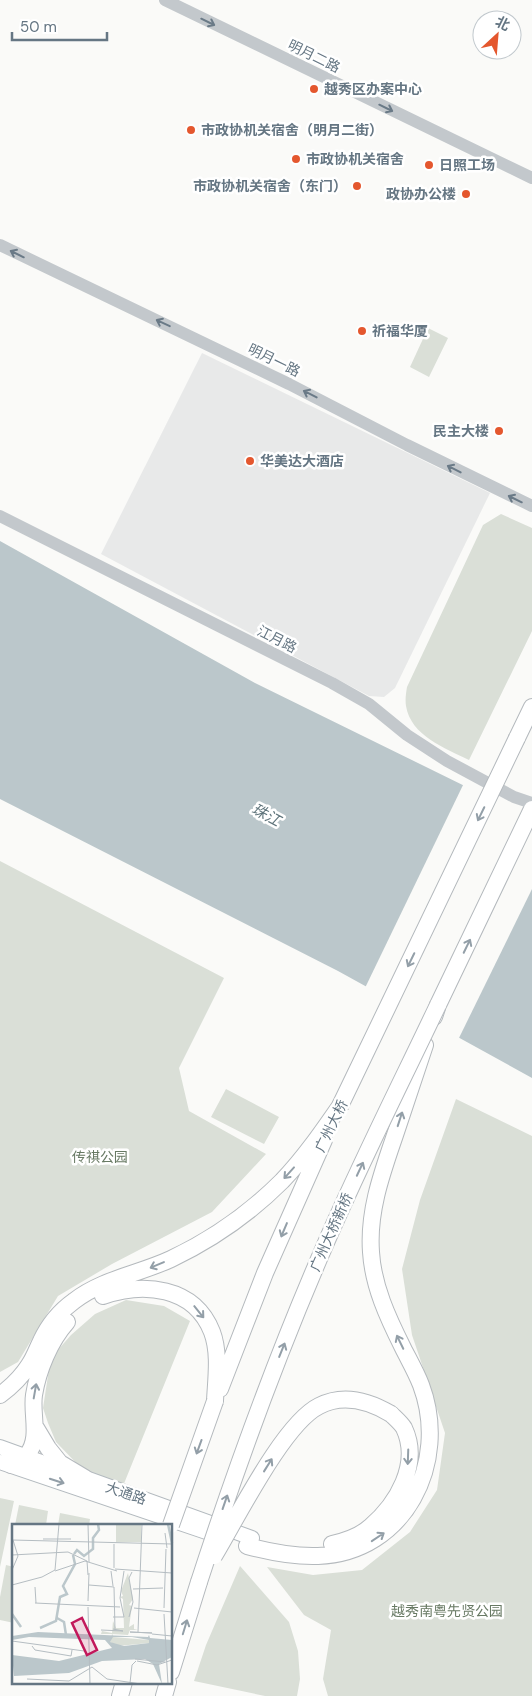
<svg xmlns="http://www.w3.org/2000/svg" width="532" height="1696" font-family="'DM Sans','Noto Sans SC',sans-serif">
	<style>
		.built { fill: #e8e9e9 }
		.green { fill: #dadfd7 }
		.water { fill: #bbc7cb }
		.pier { fill: #fafaf8 }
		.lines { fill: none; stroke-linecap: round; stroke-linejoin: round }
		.secondary-casing { stroke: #b3babf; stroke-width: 16 }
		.trunk-casing { stroke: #b4b9bd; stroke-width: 18 }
		.tertiary { stroke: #c3c8cc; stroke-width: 12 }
		.secondary { stroke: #fff; stroke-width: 14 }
		.trunk { stroke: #fff; stroke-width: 16 }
		.trunk-bridge-casing { stroke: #b4b9bd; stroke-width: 18; stroke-linecap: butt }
		.trunk-bridge { stroke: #fff; stroke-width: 16 }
		.oneway { stroke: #6a7a87 }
		.oneway2 { stroke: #939fa8 }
		.poi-dot { fill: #e4572e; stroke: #fff; stroke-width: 2 }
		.labels { text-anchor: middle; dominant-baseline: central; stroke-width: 5; stroke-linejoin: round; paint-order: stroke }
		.street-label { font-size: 14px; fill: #657683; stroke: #fff }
		.poi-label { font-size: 14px; font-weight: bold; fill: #657683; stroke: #fff; text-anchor: start }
		.park-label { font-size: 14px; fill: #687a64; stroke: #fff }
		.water-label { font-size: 15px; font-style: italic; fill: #60757c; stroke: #fff }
		.inset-river { fill: none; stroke: #bbc7cb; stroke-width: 2.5 }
		.inset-road { fill: none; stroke: #b5bdc2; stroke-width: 1 }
		.view { fill: #c2185b; fill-opacity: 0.15; stroke: #c2185b; stroke-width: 2.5 }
		.inset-edge { fill: none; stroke: #657683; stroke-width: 2.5 }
	</style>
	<rect width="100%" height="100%" fill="#fafaf8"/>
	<path class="built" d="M202,353L490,493L395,688L384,697L369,696L101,554Z"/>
	<path class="green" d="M428,328L448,338L429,377L410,367Z
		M501,514L532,528V631L469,760C445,748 411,736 406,706C405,700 406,693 407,687L483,525Z
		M0,861L224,978L179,1068L189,1111L266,1154L212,1212L112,1264L58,1296L18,1362L0,1372Z
		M226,1089L279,1117L264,1144L211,1117Z
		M456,1099L532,1136V1696H328L323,1679L331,1630L304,1615L267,1567L313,1575L362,1570L410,1532L437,1490L445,1433L412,1335L402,1269L420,1200Z
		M126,1300L164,1306L190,1321L123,1486L83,1470L56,1442L48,1423L43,1408L49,1369L57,1351L71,1335L95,1314Z
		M0,1498L14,1501L0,1567Z
		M19,1505L48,1511L46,1525H15Z
		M60,1513L90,1519L89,1525H58Z
		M6,1565L14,1567V1623L0,1620V1597Z
		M240,1566L289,1622L298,1651L300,1679L297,1696H265L194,1681L206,1645Z"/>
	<path class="water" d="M0,541L255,683L532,819V1078L338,971L0,799Z"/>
	<path class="pier" d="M464,783L532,816V889L458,1040L365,988Z"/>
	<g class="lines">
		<defs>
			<path id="secondary" d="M0,1447L252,1538
				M0,1462L224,1538"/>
			<path id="trunk" d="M517,738L532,707
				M434,1017L438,1005L532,809
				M103,1296C143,1282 194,1286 212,1332C220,1353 216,1379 215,1401
				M220,1389L265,1273L324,1140
				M0,1395C11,1387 22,1376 29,1365C34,1358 37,1349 41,1341C48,1326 60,1311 74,1301C102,1279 139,1274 171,1259C211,1240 251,1212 282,1181C304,1158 322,1132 340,1106
				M36,1428L48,1448L60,1463L85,1478
				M11,1465C16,1463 24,1460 27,1455C41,1438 31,1414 34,1395C38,1370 50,1341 67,1322
				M332,1544C346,1541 360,1536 370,1527C397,1504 421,1464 404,1428C401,1423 395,1418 391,1414
				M247,1546C270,1552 294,1557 318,1556C405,1553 450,1462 421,1385C416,1372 409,1360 403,1348C388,1318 373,1286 371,1252C368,1211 382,1173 395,1135C405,1105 415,1075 425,1045
				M171,1672L199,1582
				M120,1696L124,1682
				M164,1696L168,1682"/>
		</defs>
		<use href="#secondary" class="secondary-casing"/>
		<use href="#trunk" class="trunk-casing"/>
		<path class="tertiary" d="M165,0L532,178
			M0,245L289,384L407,445L532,506
			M0,516L332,683L369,704L407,735L447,761L514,797L532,803"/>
		<use href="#secondary" class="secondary"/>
		<use href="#trunk" class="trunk"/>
		<defs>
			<path id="trunk-bridge" d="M340,1106L517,738
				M171,1525L215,1401
				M214,1556C236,1520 283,1424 319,1406C344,1393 369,1401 391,1414
				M199,1582C236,1468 277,1355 325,1245C360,1164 400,1085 438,1005"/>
		</defs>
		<use href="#trunk-bridge" class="trunk-bridge-casing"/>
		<use href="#trunk-bridge" class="trunk-bridge"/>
	</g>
	<defs><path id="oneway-shaft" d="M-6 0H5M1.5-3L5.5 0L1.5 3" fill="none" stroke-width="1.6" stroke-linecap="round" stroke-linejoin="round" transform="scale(1.25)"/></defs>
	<g class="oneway">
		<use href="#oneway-shaft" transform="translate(208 22) rotate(26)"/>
		<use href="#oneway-shaft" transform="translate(386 108) rotate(26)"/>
		<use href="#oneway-shaft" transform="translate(17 254) rotate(-154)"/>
		<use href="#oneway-shaft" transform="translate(163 323) rotate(-155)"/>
		<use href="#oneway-shaft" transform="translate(310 394) rotate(-153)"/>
		<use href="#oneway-shaft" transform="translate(454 469) rotate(-153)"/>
		<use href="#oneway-shaft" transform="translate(515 499) rotate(-154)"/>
	</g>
	<g class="oneway2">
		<use href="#oneway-shaft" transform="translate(481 814) rotate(116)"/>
		<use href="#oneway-shaft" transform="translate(467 946) rotate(-64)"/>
		<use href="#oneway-shaft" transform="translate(411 960) rotate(116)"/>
		<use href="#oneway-shaft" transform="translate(400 1119) rotate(-72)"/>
		<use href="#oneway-shaft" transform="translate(360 1169) rotate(-65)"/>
		<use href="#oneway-shaft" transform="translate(289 1173) rotate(132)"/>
		<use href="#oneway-shaft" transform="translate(284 1230) rotate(113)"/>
		<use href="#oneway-shaft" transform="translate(157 1265) rotate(157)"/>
		<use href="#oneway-shaft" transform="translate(199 1312) rotate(51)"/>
		<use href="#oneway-shaft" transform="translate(400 1342) rotate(-116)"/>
		<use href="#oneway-shaft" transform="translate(282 1350) rotate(-68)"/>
		<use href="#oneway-shaft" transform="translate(35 1391) rotate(-80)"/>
		<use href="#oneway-shaft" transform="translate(199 1447) rotate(110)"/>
		<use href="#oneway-shaft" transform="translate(408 1457) rotate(92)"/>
		<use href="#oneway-shaft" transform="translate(268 1465) rotate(-58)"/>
		<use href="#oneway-shaft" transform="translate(57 1481) rotate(18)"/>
		<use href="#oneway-shaft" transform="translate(225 1502) rotate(-71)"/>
		<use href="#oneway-shaft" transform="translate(378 1537) rotate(-34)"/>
		<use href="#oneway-shaft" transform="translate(185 1627) rotate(-73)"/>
	</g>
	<g class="poi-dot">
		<circle cx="314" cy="89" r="5"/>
		<circle cx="191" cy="130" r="5"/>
		<circle cx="296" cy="159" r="5"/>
		<circle cx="429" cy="165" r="5"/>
		<circle cx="357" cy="186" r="5"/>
		<circle cx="466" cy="194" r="5"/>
		<circle cx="362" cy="331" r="5"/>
		<circle cx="499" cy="431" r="5"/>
		<circle cx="250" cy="461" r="5"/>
	</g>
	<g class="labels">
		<g class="street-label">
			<text transform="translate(314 56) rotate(26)">明月二路</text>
			<text transform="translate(274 360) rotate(26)">明月一路</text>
			<text transform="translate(277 639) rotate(27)">江月路</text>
			<text transform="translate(331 1126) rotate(-64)">广州大桥</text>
			<text transform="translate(331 1232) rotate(-66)">广州大桥新桥</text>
			<text transform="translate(126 1493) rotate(19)">大通路</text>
		</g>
		<g class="poi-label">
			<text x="324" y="89">越秀区办案中心</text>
			<text x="201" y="130">市政协机关宿舍（明月二街）</text>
			<text x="306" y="159">市政协机关宿舍</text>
			<text x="439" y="165">日照工场</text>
			<text x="347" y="186" text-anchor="end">市政协机关宿舍（东门）</text>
			<text x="456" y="194" text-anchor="end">政协办公楼</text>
			<text x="372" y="331">祈福华厦</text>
			<text x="489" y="431" text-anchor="end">民主大楼</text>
			<text x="260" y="461">华美达大酒店</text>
		</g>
		<g class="park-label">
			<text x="100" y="1157">传祺公园</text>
			<text x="447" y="1611">越秀南粤先贤公园</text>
		</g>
		<g class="water-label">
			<text transform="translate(266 815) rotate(28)">珠江</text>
		</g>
	</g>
	<g transform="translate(12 1524)">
		<rect width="160" height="160" fill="#fafaf8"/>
		<path d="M104,0H129V18H104ZM116,49L121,75L117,81L120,82L117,103L122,100V105L126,106H118L116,111L100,110L101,111V113L137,116V119L106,122L98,118L100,110H89L90,107L100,109L101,97L104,104H112L111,75L108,73L111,72L109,67Z" fill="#dadfd7"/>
		<path d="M26,108L136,113L137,111L138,114L160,116V133L147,140L150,160L141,140L133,135L90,137L57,149L2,152L0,131L47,137L100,124L93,116L17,113L0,116V112ZM120,113L137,116V119L112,122L98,118L101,113Z" fill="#bbc7cb" fill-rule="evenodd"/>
		<path class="inset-river" d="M156,0L160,19M62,30L65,26L72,32L81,25V14L87,6L86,0M0,90L9,103M45,94L52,98L54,111M28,104L44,97L48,73L55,70L51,62L63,40L61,31"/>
		<path class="inset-road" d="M76,0L77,38M153,9L155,24M31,15H59M0,16L160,20M0,31L56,28L75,37L76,51M102,44V20M103,45L160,49M0,46L6,32L1,16M43,47L73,37L105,47M99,47L101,62M0,61L30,53L43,46L47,0M77,61L102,63L103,106M23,63L24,79M121,65L151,64M76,77L77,49M23,79L108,83M76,83L78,160M122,84L160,88M152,84L154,25M152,90L156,160M101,93H112L108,74L112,47M117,93L121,78L117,54L120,48M89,106L111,107L101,105M126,108L130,0M140,109L118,108L140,109M140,110L160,112M0,117L72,127M20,122L23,126L59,132L60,126M123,135L153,138M125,137L145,141L160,136M15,155L57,157L80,143L95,155L129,160M118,159L120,141L124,137"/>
		<path class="view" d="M70,94L85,126L75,131L60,99Z"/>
		<rect width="160" height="160" class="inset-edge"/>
	</g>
	<g transform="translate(497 35) rotate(26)"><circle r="24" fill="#ffffff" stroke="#c1c8cd"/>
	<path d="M0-4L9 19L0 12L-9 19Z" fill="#e4572e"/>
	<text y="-8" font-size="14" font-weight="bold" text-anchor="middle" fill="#657683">北</text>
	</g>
	<path d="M12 32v8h95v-8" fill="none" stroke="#657683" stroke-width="2.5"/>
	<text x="20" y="32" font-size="15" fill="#657683" stroke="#ffffff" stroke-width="4" paint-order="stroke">50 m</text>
</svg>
